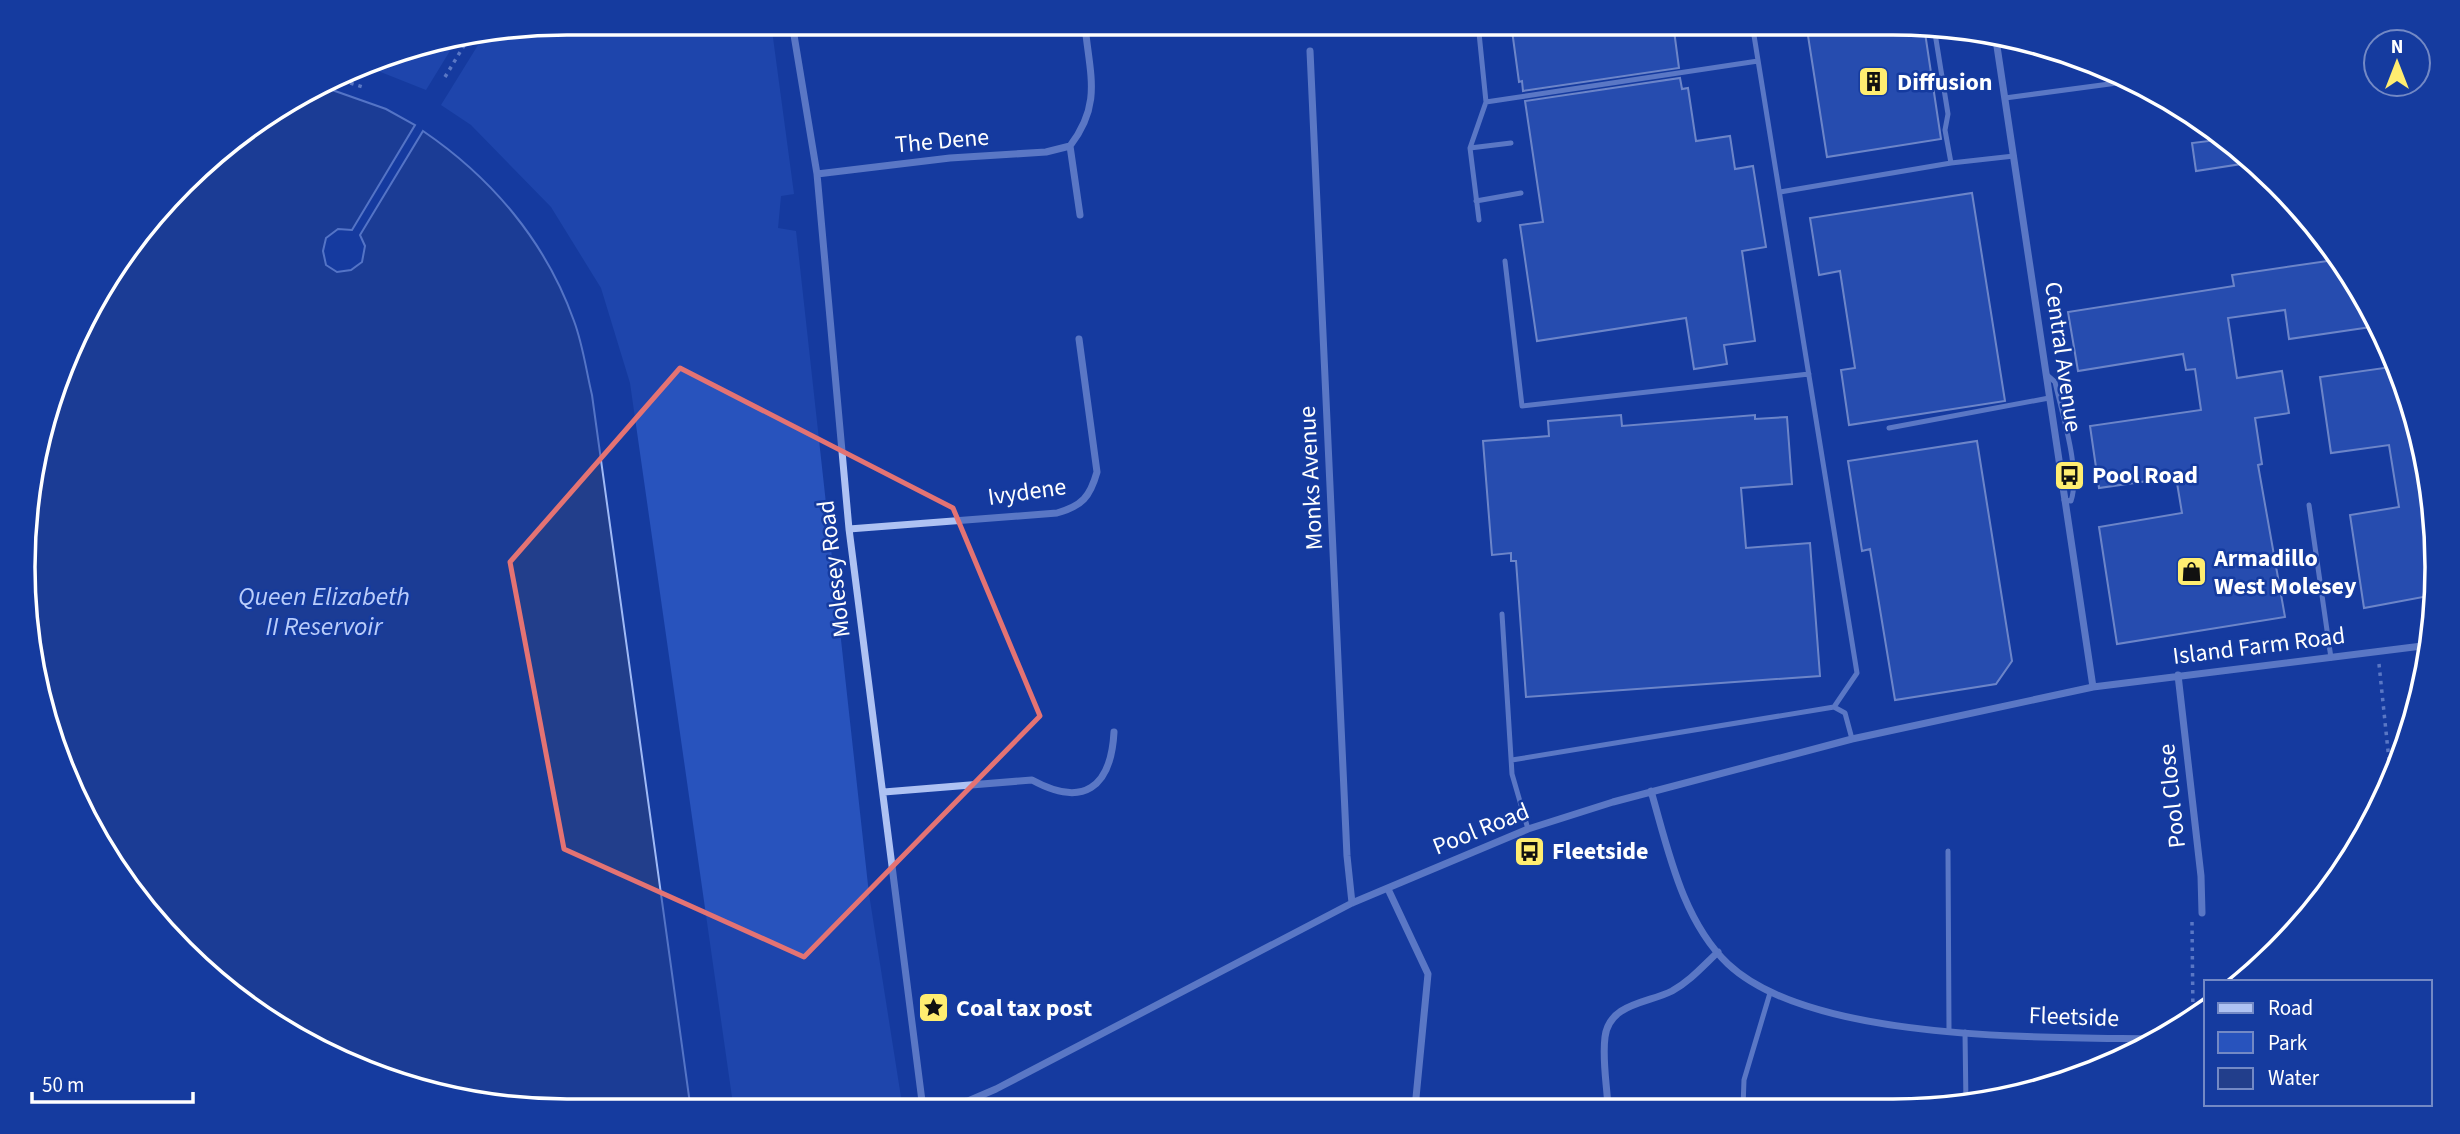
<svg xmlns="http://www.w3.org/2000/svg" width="2460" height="1134" font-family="'Source Sans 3',sans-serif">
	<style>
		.green { fill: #2853bd }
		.water { fill: #223e8b; stroke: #a0baf6; stroke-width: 2 }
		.building { fill: #3a62c4; stroke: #d6e1fd; stroke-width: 2 }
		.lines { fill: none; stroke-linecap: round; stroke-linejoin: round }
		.path { stroke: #aec2f3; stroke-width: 3.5; stroke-dasharray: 3.5 5; stroke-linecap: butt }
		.service { stroke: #aec2f3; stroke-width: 5 }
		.minor { stroke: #aec2f3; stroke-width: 7 }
		.tertiary { stroke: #aec2f3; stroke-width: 12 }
		.marked { fill: none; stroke: #e47373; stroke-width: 5; stroke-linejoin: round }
		.labels { text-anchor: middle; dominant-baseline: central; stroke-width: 5; stroke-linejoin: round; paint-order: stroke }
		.poi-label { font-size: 24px; font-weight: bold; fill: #fff; stroke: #153b9f; text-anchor: start }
		.street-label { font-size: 24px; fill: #fff; stroke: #153b9f }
		.water-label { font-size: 26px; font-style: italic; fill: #bacdfa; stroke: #153b9f }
		.rim { fill: none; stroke: #fff; stroke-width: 3.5 }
	</style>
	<rect width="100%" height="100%" fill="#153b9f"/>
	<path class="green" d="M567,23H771L794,194L781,196L778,228L796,231L869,894L903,1110L734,1111L630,383L601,288L551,207L471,125L441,105L483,37Z
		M456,41L426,90L363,65L392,52Z"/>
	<path class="water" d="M318,85L386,109L415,125L352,230L338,229L326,238L323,251L326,265L337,272L351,270L362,262L365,246L360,235L423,131C492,178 546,242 574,321C583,345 586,370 592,395L691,1111H567L460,1101L359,1070L208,976L95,839L52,742L27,638L33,461L96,295L208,158L295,95Z"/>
	<path class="building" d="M1511,23H1673L1679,68L1523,91L1522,81L1519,82Z
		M1806,23L1924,26L1941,139L1827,157Z
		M1680,78L1682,89L1688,88L1696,141L1730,136L1735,169L1753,166L1766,247L1742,251L1755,341L1724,345L1727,364L1694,369L1686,318L1537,341L1520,225L1543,222L1525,101Z
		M2225,139L2254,162L2196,171L2192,143Z
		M1972,193L2005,401L1849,425L1841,370L1855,368L1840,271L1819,275L1810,218Z
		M2341,259L2378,326L2289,339L2285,310L2228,318L2237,378L2282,371L2289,413L2255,418L2262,464L2258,465L2285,617L2117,644L2099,527L2182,513L2176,477L2099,488L2090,426L2201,410L2195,369L2186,370L2183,354L2078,371L2068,312L2234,286L2232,275Z
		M2398,366L2427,460L2437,567L2434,595L2364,608L2350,515L2399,507L2389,445L2331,453L2320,377Z
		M1621,415L1622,426L1755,415V419L1787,417L1792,484L1741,488L1746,548L1810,543L1820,676L1526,697L1516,561H1511V553L1492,555L1483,441L1549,436L1548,421Z
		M1977,441L2012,661L1996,684L1895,700L1870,549L1862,551L1848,461Z"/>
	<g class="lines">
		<path class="path" d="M445,77L468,39
			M334,78L366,88
			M2379,664L2390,770H2398
			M2192,922L2193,1017"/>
		<path class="service" d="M1478,23L1486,102L1758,61
			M1752,23L1857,673L1834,707
			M1934,27L1948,114L1945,130L1951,163
			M2005,98L2132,81
			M1470,148L1511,143
			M1780,192L1951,163L2014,156
			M1476,201L1521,193
			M1479,220L1470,148L1486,102
			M1505,261L1522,406L1809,374
			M2047,375L2055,382C2062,414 2081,471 2071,501L2064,500
			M1889,428L2049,398
			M2309,505L2331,658
			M1502,614L1512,774L1528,829
			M1512,760L1834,707L1845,713L1852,739
			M1948,851L1949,1030
			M1965,1032L1966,1106
			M1743,1107L1744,1080L1770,993"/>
		<path class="minor" d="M792,23L817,174L849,529L923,1109L968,1101L996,1089L1352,903L1528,829L1613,802L1852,739L2093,687L2430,645
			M1995,33L2093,687
			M1310,51L1347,856L1352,903
			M1070,146C1102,104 1090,76 1085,26
			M817,174L950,158L1046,152L1070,146L1080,215
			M849,529L1057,513C1082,506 1090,497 1097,472L1079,339
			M2178,675L2201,876L2202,913
			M1651,791C1668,849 1682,920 1728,964C1811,1042 2043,1037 2154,1039
			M884,792L1032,780C1083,808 1111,788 1114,732
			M1388,889L1428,974L1415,1108
			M1608,1108C1607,1085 1602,1060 1605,1037C1609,1003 1649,1003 1672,991C1690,981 1703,966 1718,952"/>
		<path class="tertiary" d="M923,1109V1110"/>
	</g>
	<path d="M0 0H2460V1134H0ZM680,368L953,508L1040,716L804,957L564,849L510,562Z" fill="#153b9f" fill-opacity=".55" fill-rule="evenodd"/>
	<path class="marked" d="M680,368L953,508L1040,716L804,957L564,849L510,562Z"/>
	<defs>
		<symbol id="building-square" viewBox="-11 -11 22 22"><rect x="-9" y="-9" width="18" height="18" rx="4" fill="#ffed70" stroke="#153b9f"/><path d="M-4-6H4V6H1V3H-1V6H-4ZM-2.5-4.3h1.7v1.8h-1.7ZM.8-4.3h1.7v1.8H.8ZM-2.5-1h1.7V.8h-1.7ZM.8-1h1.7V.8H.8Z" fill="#111"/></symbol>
		<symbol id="bus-square" viewBox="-11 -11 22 22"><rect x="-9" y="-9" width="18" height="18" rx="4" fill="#ffed70" stroke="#153b9f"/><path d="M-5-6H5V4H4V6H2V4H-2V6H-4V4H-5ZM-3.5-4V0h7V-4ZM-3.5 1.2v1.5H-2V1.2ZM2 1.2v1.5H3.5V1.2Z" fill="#111"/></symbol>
		<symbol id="shop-square" viewBox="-11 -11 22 22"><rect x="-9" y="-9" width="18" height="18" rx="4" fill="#ffed70" stroke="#153b9f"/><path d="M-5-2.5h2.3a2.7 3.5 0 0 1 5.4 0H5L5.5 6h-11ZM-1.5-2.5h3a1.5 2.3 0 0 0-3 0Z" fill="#111"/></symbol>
		<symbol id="sight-square" viewBox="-11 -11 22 22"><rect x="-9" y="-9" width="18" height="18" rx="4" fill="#ffed70" stroke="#153b9f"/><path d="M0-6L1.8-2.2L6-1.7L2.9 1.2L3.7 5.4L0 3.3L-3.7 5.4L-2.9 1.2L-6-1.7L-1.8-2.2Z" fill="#111"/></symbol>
	</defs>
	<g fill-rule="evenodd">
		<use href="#building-square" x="1856" y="64" width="35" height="35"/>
		<use href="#bus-square" x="2052" y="458" width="35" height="35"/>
		<use href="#shop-square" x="2174" y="554" width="35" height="35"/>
		<use href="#bus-square" x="1512" y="834" width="35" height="35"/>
		<use href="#sight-square" x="916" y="990" width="35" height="35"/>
	</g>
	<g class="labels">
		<g class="poi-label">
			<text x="1897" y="82">Diffusion</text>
			<text x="2092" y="475">Pool Road</text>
			<text x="2214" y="558">Armadillo<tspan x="2214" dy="28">West Molesey</tspan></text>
			<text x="1552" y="851">Fleetside</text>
			<text x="956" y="1008">Coal tax post</text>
		</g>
		<g class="street-label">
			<text transform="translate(942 141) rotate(-5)">The Dene</text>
			<text transform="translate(2063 357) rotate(82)">Central Avenue</text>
			<text transform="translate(1311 478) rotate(-93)">Monks Avenue</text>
			<text transform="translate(1027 492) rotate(-8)">Ivydene</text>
			<text transform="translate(834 569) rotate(-97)">Molesey Road</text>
			<text transform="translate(2259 646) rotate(-7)">Island Farm Road</text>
			<text transform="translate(2172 796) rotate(-96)">Pool Close</text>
			<text transform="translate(1481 829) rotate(-22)">Pool Road</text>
			<text transform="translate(2074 1017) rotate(2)">Fleetside</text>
		</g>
		<g class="water-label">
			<text x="324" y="596">Queen Elizabeth<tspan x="324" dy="30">II Reservoir</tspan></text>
		</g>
	</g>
	<path d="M0 0H2460V1134H0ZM567 35H1893A532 532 0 0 1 2425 567V567A532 532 0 0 1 1893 1099H567A532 532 0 0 1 35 567V567A532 532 0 0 1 567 35Z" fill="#153b9f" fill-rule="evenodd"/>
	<path class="rim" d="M567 35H1893A532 532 0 0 1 2425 567V567A532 532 0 0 1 1893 1099H567A532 532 0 0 1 35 567V567A532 532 0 0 1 567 35Z"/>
	<rect x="2204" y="980" width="228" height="126" fill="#153b9f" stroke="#7389c5" stroke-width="2"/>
	<rect x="2218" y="1003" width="35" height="10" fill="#aec2f3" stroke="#7389c5" stroke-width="2"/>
	<text x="2268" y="1015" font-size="21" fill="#ffffff">Road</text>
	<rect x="2218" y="1032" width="35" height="21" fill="#2853bd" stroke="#7389c5" stroke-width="2"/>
	<text x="2268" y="1050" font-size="21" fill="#ffffff">Park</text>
	<rect x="2218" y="1068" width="35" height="21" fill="#223e8b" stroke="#7389c5" stroke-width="2"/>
	<text x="2268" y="1085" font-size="21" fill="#ffffff">Water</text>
	<g transform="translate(2397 63)"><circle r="33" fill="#153b9f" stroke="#7389c5" stroke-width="2"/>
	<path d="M0-5L12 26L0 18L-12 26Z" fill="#ffed70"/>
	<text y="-10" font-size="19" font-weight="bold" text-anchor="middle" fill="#ffffff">N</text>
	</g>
	<path d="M32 1092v10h161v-10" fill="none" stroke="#ffffff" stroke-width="3.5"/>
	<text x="42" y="1092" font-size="21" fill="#ffffff" stroke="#153b9f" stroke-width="5" paint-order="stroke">50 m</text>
</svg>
